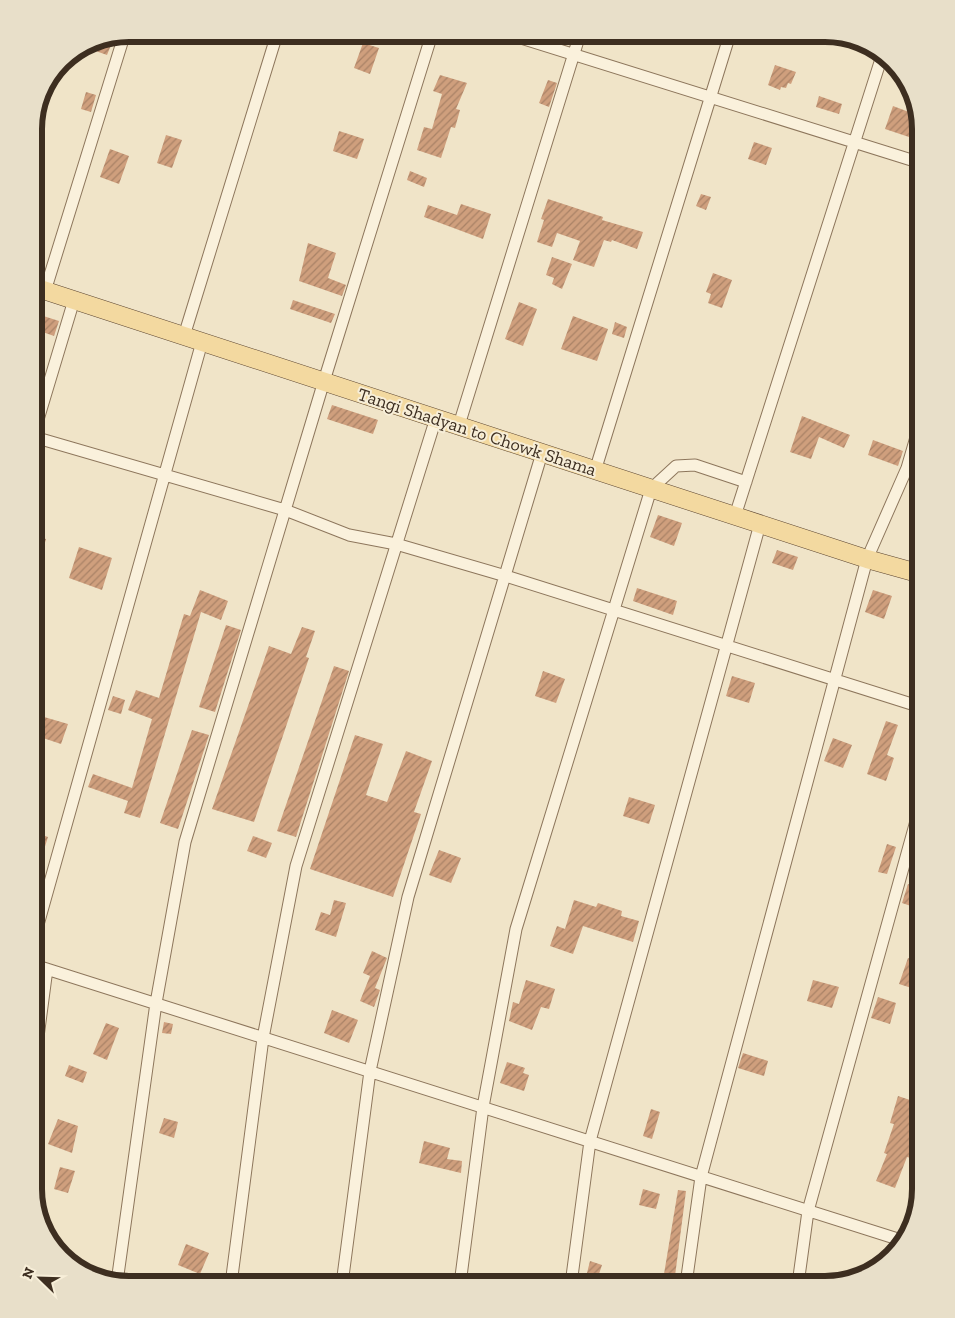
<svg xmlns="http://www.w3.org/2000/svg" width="955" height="1318" font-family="'Zilla Slab',serif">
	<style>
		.building { fill: url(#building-hatch) }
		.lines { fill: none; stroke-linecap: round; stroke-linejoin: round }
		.minor-casing { stroke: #8d765c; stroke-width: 13 }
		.primary-casing { stroke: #5b4430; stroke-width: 19 }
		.minor { stroke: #faf1dc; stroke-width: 11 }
		.primary { stroke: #f3d9a0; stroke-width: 18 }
		.labels { text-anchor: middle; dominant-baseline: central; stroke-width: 4; stroke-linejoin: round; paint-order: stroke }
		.street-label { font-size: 18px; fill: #3d2e20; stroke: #f7eed8 }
		.rim { fill: none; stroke: #3d2e20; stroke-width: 6 }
	</style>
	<defs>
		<pattern id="building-hatch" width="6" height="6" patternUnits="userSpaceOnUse" patternTransform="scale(1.25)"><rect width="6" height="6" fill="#cf9f7d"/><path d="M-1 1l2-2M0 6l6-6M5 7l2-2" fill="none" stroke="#a98266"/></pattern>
	</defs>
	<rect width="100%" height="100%" fill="#f0e4c8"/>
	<path class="building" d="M113,40L107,55L90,49Z
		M363,43L379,48L370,74L354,68Z
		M775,65L796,72L791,84L788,83L786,88L781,87L780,90L768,85Z
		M60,66L62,67L50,99L41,96L44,87Z
		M440,75L467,83L456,109L460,110L455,128L451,127L441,158L417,150L424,127L432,129L442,94L433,91Z
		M548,80L557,83L549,107L539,103Z
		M86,92L96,95L91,112L81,109Z
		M819,96L842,104L839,114L816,107Z
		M893,106L917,115L921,141L885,129Z
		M339,131L364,139L357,159L333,151Z
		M166,135L182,140L172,168L157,163Z
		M754,142L772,148L766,165L748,159Z
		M110,149L129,156L119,184L100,177Z
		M410,171L427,178L424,187L407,180Z
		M701,194L711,197L706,210L696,206Z
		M548,199L603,217L602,220L643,232L637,249L612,240L611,242L604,240L594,267L573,260L580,241L557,233L552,247L537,242L544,220L541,219Z
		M461,204L491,214L483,239L424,217L428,205L457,215Z
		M308,243L336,253L328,278L346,285L342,296L299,281Z
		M552,257L572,264L562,289L552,284L554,278L546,275Z
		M713,273L732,280L722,308L708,303L711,294L706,292Z
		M293,300L335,314L331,323L290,309Z
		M519,302L537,309L523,346L505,339Z
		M34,313L59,321L54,336L34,329Z
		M573,316L608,329L597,361L561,349Z
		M615,322L627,327L624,338L612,334Z
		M332,405L378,420L373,434L327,419Z
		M802,416L850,435L844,448L819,437L811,459L790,452Z
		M873,440L903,451L898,466L868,455Z
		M658,515L682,523L674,546L650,537Z
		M34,535L46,539L37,572H34Z
		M79,547L112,558L102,590L69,578Z
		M777,550L798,557L793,570L772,563Z
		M637,588L677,601L673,615L633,601Z
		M200,590L228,601L221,620L201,612L140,818L124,813L128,801L88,787L93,774L132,788L152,719L128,710L136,690L159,698L184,614L190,616Z
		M873,590L892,596L884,619L865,612Z
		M226,625L241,630L215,712L199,707Z
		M302,627L315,631L306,657L309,658L254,822L212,809L269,646L291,654Z
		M334,666L349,671L296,837L277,831Z
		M543,671L565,679L556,703L535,696Z
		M732,676L755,683L749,703L726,696Z
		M113,696L125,700L121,714L108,710Z
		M34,714L68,724L61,744L34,735Z
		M886,721L898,725L887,755L894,758L886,781L867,774Z
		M192,730L209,735L178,829L160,823Z
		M355,735L383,744L366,795L387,802L406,751L432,761L414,812L421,814L393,897L310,869Z
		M833,738L852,745L843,768L824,761Z
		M629,797L655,805L649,824L623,816Z
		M34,832L48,837L42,856L34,854Z
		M253,836L272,843L266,858L247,851Z
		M887,844L896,847L887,874L878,872Z
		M439,850L461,858L451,883L429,875Z
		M908,884L920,888L914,907L902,903Z
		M334,900L346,903L336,937L315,930L321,912L330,915Z
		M574,900L596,907L598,903L622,911L621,916L639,921L633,942L583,926L573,954L550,946L557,926L565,929Z
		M372,951L387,958L375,988L380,990L374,1007L360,1001L370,976L363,973Z
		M908,958L921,962V991L899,984Z
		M526,980L555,989L549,1009L541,1007L532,1030L509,1021L513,1002L519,1004Z
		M813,980L839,987L832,1008L807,1001Z
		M878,997L896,1003L890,1024L871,1018Z
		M332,1010L358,1020L349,1043L324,1033Z
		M164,1022L173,1024L171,1034L162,1033Z
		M106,1023L119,1028L107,1060L93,1054Z
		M919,1033H921V1070L909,1065Z
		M743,1053L768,1061L764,1076L738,1068Z
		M507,1062L525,1068L523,1073L529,1075L524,1091L500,1083Z
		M69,1065L87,1072L83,1083L65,1076Z
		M898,1096L916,1102L915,1106L921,1108V1161L907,1157L895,1188L876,1181L887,1154L884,1153L894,1124L890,1123Z
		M651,1109L660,1112L652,1139L643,1136Z
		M164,1118L178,1122L174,1138L159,1133Z
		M58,1119L78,1126L72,1153L48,1144Z
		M424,1141L450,1148L447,1159L462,1161L461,1173L419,1163Z
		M60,1167L75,1171L68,1193L54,1189Z
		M643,1189L660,1194L656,1209L639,1205Z
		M678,1190L686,1191L675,1276L664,1274Z
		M186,1244L209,1253L200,1274L178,1265Z
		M590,1261L602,1265L598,1277L587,1273Z"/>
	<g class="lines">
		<defs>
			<path id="minor" d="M508,34L921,163
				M45,291L124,36
				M184,336L277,34
				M459,425L580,34
				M34,433L74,300
				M34,437L285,510L349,535L396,544L509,577L921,707
				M595,471L730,34
				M735,516L882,56
				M34,939L202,342
				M34,965L904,1241
				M34,1067L47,969
				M117,1282L156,1003L185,842L324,381L432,34
				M231,1284L263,1038L296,866L436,418
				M342,1284L370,1071L408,897L542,453
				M460,1284L483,1107L516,929L651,489L676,466L695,465L746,482
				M571,1284L590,1141L760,524
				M686,1284L701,1177L867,559L907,468L921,420
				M798,1284L808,1211L921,803"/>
			<path id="primary" d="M34,287L867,559L921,574"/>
		</defs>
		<use href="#minor" class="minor-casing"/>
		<use href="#primary" class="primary-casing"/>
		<use href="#minor" class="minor"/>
		<use href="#primary" class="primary"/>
	</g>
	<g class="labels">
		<g class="street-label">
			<text transform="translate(477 432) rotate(18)">Tangi Shadyan to Chowk Shama</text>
		</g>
	</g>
	<path d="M0 0H955V1318H0ZM129 42H825A87 87 0 0 1 912 129V1189A87 87 0 0 1 825 1276H129A87 87 0 0 1 42 1189V129A87 87 0 0 1 129 42Z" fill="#e8dfc9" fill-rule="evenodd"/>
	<path class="rim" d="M129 42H825A87 87 0 0 1 912 129V1189A87 87 0 0 1 825 1276H129A87 87 0 0 1 42 1189V129A87 87 0 0 1 129 42Z"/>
	<g transform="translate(40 1278) rotate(293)" stroke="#f7eed8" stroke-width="4" paint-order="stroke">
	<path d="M0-4L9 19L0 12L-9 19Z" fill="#3d2e20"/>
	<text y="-8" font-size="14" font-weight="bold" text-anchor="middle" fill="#3d2e20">N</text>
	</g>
</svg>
